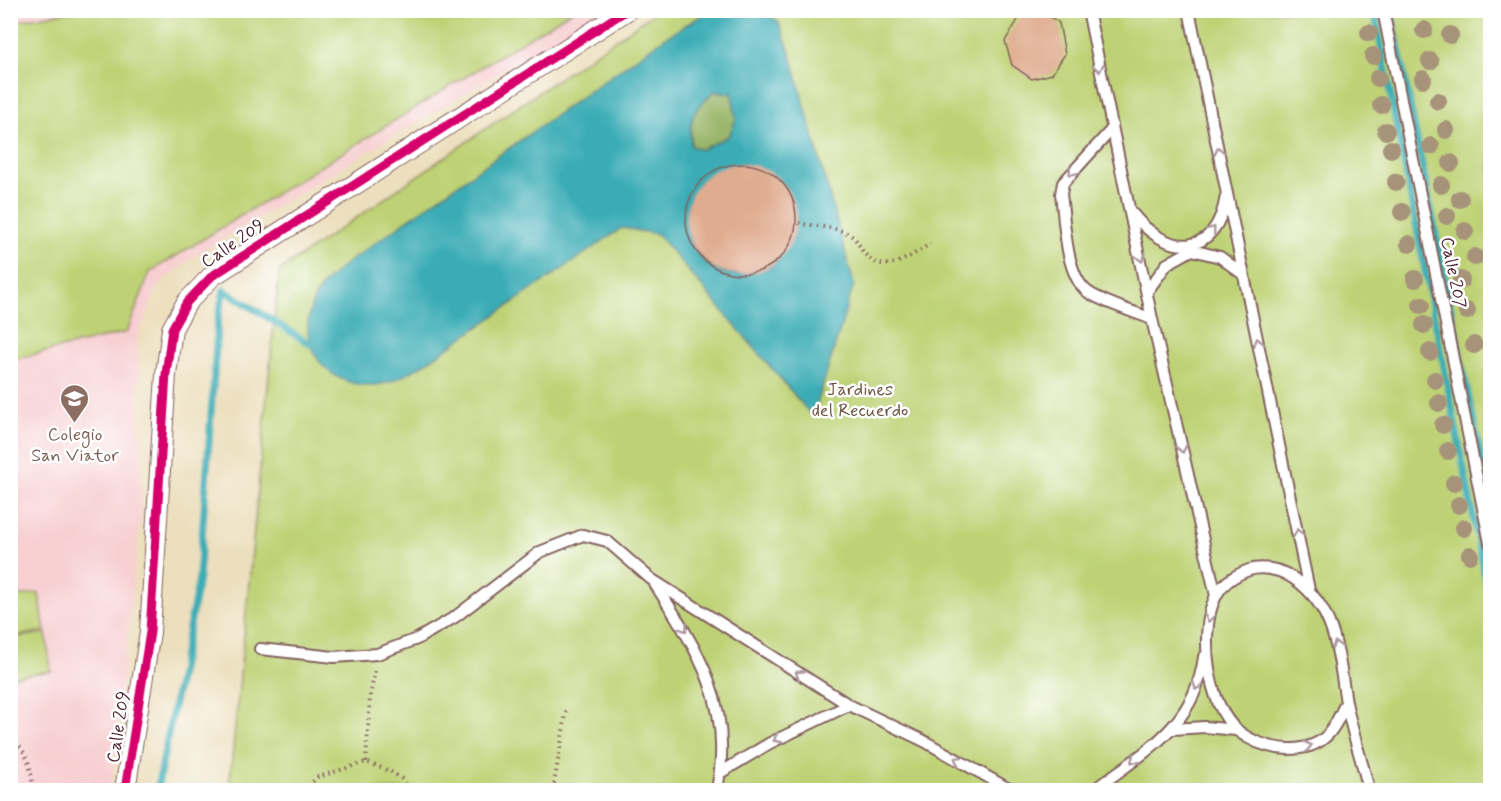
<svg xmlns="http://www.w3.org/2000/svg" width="1501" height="801" font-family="Mynerve,sans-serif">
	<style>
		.built { fill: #f7cfd1 }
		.green { fill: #bed275; stroke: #847850; stroke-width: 1.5 }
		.forest { fill: #96b466; stroke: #706a48; stroke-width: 1.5 }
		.water { fill: #3bacb5; stroke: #426670; stroke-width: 1.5; fill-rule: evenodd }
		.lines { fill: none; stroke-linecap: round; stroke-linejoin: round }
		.stream { stroke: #3bacb5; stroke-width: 7 }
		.building { fill: #e0ac8f }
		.service-casing { stroke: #83625e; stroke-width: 14 }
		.minor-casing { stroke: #83625e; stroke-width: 22 }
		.path { stroke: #83625e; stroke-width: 4; stroke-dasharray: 1.5 4.5; stroke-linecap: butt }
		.service { stroke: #fff; stroke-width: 10 }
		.minor { stroke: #fff; stroke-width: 20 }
		.cycleway-casing { stroke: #fff; stroke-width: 13 }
		.cycleway { stroke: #d6006c; stroke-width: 9 }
		.tree { fill: #a69379 }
		.oneway { stroke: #ae9aa0 }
		.labels { text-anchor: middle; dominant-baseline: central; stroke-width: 5; stroke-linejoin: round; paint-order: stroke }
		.street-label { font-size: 18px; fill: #4a1f2b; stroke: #fff }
		.park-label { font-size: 18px; fill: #6d5541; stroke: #fff }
		.education-label { font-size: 18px; fill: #785e54; stroke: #fff }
	</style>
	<rect width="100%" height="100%" fill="#fff"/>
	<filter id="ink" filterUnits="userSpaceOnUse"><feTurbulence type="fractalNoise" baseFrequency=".0167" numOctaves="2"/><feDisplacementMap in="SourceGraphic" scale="12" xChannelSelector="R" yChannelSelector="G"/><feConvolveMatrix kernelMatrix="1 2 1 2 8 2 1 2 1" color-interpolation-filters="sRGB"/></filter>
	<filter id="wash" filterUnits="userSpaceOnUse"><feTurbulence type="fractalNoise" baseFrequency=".008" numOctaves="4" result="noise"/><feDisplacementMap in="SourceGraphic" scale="24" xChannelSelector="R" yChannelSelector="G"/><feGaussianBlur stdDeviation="1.35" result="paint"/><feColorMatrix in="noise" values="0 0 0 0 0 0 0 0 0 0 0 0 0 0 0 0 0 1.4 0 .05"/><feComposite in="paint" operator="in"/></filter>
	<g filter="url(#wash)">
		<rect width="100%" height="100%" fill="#ecdfbd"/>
		<path class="built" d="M11,11H602L196,255L159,284L138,336L141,511L111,790H11Z"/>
		<path class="green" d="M71,11V10L572,11L150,272L127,332L11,360V22Z
			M657,11H1490V790H229L279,271Z
			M39,593L45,631L11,637V597Z
			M46,633L51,671L11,677V638Z"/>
		<path class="forest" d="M715,91L732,93L736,119L729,136L701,150L691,146C689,115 693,111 715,91Z"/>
		<path class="water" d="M709,11H767L779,23L790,52L854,284L813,417L657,234L622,228L421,366C406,374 392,384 374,385C320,388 289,334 320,289C326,279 338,271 347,263L666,37ZM715,91L732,93L736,119L729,136L701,150L691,146C688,116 693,111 715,91ZM743,164C789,174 813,216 781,256C775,265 764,270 754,272C681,292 654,173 743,164Z"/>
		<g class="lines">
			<path class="stream" d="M1374,10L1490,602
				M1391,10L1490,504
				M157,790L199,578L218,319L224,290L310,344"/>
		</g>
		<g id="blocks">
			<path class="building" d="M1015,10H1041L1059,23L1065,54L1052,74L1032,79L1012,65L1005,41L1018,20Z
				M686 219a55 55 0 1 1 110 0a55 55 0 1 1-110 0Z"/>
		</g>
	</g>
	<g filter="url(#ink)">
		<use href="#blocks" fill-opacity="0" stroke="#83625e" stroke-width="1.5"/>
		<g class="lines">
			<defs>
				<path id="service" d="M1088,10L1152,319L1216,596
					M1189,10L1309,590
					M1383,10L1490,543
					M1112,129L1063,183L1061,194C1065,222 1065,280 1091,294C1110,305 1132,311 1152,319
					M1132,213C1167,257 1216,259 1226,196
					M1148,290L1167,264L1192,250L1220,257L1244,275
					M655,584C699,652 734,706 717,790
					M260,649L334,657L377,654L417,639L455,617L540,552L583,535L607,541L651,579L849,705L924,741L1009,789L1022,790
					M1346,702C1333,732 1324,749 1288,749C1270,748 1252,742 1238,731C1207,706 1199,632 1215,598C1221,584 1235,575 1249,570C1261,566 1277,569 1288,575C1336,602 1338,655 1346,702C1352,732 1362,761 1369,790
					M1173,729L1205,727L1236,730
					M720,773L770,743L849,705
					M1094,790C1145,751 1195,726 1204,657"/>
				<path id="minor" d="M125,790L150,632L166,374L172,329L187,302L212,276L627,10"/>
			</defs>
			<use href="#service" class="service-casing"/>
			<use href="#minor" class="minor-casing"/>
			<path class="path" d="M799,223C815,227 840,226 853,237C859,242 861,251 867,256C886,276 912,255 930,244
				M10,739C28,748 32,772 33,790
				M366,762L370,696L375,670
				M304,790L318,777L366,762L390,771L402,779L412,790
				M553,790L567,708"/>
			<use href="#service" class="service"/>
			<use href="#minor" class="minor"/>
			<defs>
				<path id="cycleway" d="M125,790L150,632L166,374L172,329L187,302L212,276L627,10"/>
			</defs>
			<use href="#cycleway" class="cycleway-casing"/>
			<use href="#cycleway" class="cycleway"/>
		</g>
		<g class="tree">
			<circle cx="1424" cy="30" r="9"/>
			<circle cx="1369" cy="33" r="9"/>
			<circle cx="1450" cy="35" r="9"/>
			<circle cx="1373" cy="56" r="9"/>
			<circle cx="1430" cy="61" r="9"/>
			<circle cx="1378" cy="78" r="9"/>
			<circle cx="1423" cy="79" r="9"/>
			<circle cx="1438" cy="101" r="9"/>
			<circle cx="1381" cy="105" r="9"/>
			<circle cx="1446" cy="130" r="9"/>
			<circle cx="1386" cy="131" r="9"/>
			<circle cx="1431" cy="146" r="9"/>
			<circle cx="1391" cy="149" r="9"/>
			<circle cx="1451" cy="163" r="9"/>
			<circle cx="1396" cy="182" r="9"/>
			<circle cx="1441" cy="185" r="9"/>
			<circle cx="1460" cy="199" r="9"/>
			<circle cx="1402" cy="212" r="9"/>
			<circle cx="1447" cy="216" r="9"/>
			<circle cx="1465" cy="231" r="9"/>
			<circle cx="1409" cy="244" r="9"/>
			<circle cx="1475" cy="257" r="9"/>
			<circle cx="1415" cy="279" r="9"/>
			<circle cx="1461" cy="280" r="9"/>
			<circle cx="1421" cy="305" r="9"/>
			<circle cx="1467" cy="311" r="9"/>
			<circle cx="1424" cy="325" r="9"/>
			<circle cx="1474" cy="345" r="9"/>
			<circle cx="1430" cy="352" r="9"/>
			<circle cx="1435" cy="380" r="9"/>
			<circle cx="1439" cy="403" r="9"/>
			<circle cx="1443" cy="425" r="9"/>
			<circle cx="1448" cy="451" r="9"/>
			<circle cx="1454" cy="483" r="9"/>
			<circle cx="1459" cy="505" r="9"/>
			<circle cx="1464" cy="528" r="9"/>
			<circle cx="1470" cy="555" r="9"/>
		</g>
		<defs><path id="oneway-chevron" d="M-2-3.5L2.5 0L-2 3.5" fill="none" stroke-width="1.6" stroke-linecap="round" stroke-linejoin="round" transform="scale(1.5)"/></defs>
		<g class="oneway">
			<use href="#oneway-chevron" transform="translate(1099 68) rotate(79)"/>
			<use href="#oneway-chevron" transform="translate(1219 151) rotate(-102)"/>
			<use href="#oneway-chevron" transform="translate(1072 172) rotate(130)"/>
			<use href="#oneway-chevron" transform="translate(1212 230) rotate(-52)"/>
			<use href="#oneway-chevron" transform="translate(1141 258) rotate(77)"/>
			<use href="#oneway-chevron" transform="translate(1258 342) rotate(-102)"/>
			<use href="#oneway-chevron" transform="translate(1182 449) rotate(77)"/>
			<use href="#oneway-chevron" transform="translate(1298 533) rotate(-102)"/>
			<use href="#oneway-chevron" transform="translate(1209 618) rotate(98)"/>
			<use href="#oneway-chevron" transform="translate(684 628) rotate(56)"/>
			<use href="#oneway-chevron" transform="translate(1336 645) rotate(-106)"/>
			<use href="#oneway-chevron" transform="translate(799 674) rotate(-147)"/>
			<use href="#oneway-chevron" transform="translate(1197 686) rotate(109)"/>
			<use href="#oneway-chevron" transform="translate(777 739) rotate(152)"/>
			<use href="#oneway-chevron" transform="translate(1308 746) rotate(-14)"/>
			<use href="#oneway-chevron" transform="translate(958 760) rotate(-151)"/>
			<use href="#oneway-chevron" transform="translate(1134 760) rotate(142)"/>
		</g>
	</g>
	<defs>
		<symbol id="school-pin" viewBox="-11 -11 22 30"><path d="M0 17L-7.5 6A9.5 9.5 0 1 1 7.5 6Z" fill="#8d6e63" stroke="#fff"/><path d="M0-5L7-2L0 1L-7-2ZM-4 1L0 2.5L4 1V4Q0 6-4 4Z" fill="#fff"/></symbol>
	</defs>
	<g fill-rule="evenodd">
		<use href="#school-pin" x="58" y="382" width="33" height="45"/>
	</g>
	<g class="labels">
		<g class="street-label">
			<text transform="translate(233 244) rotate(-34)">Calle 209</text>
			<text transform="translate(1453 273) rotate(79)">Calle 207</text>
			<text transform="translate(119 727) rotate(-81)">Calle 209</text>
		</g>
		<g class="park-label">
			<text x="860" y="390">Jardines<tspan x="860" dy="21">del Recuerdo</tspan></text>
		</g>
		<g class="education-label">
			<text x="75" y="435">Colegio<tspan x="75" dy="21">San Viator</tspan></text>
		</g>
	</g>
	<rect width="1501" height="801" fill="none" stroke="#fff" stroke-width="36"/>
</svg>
